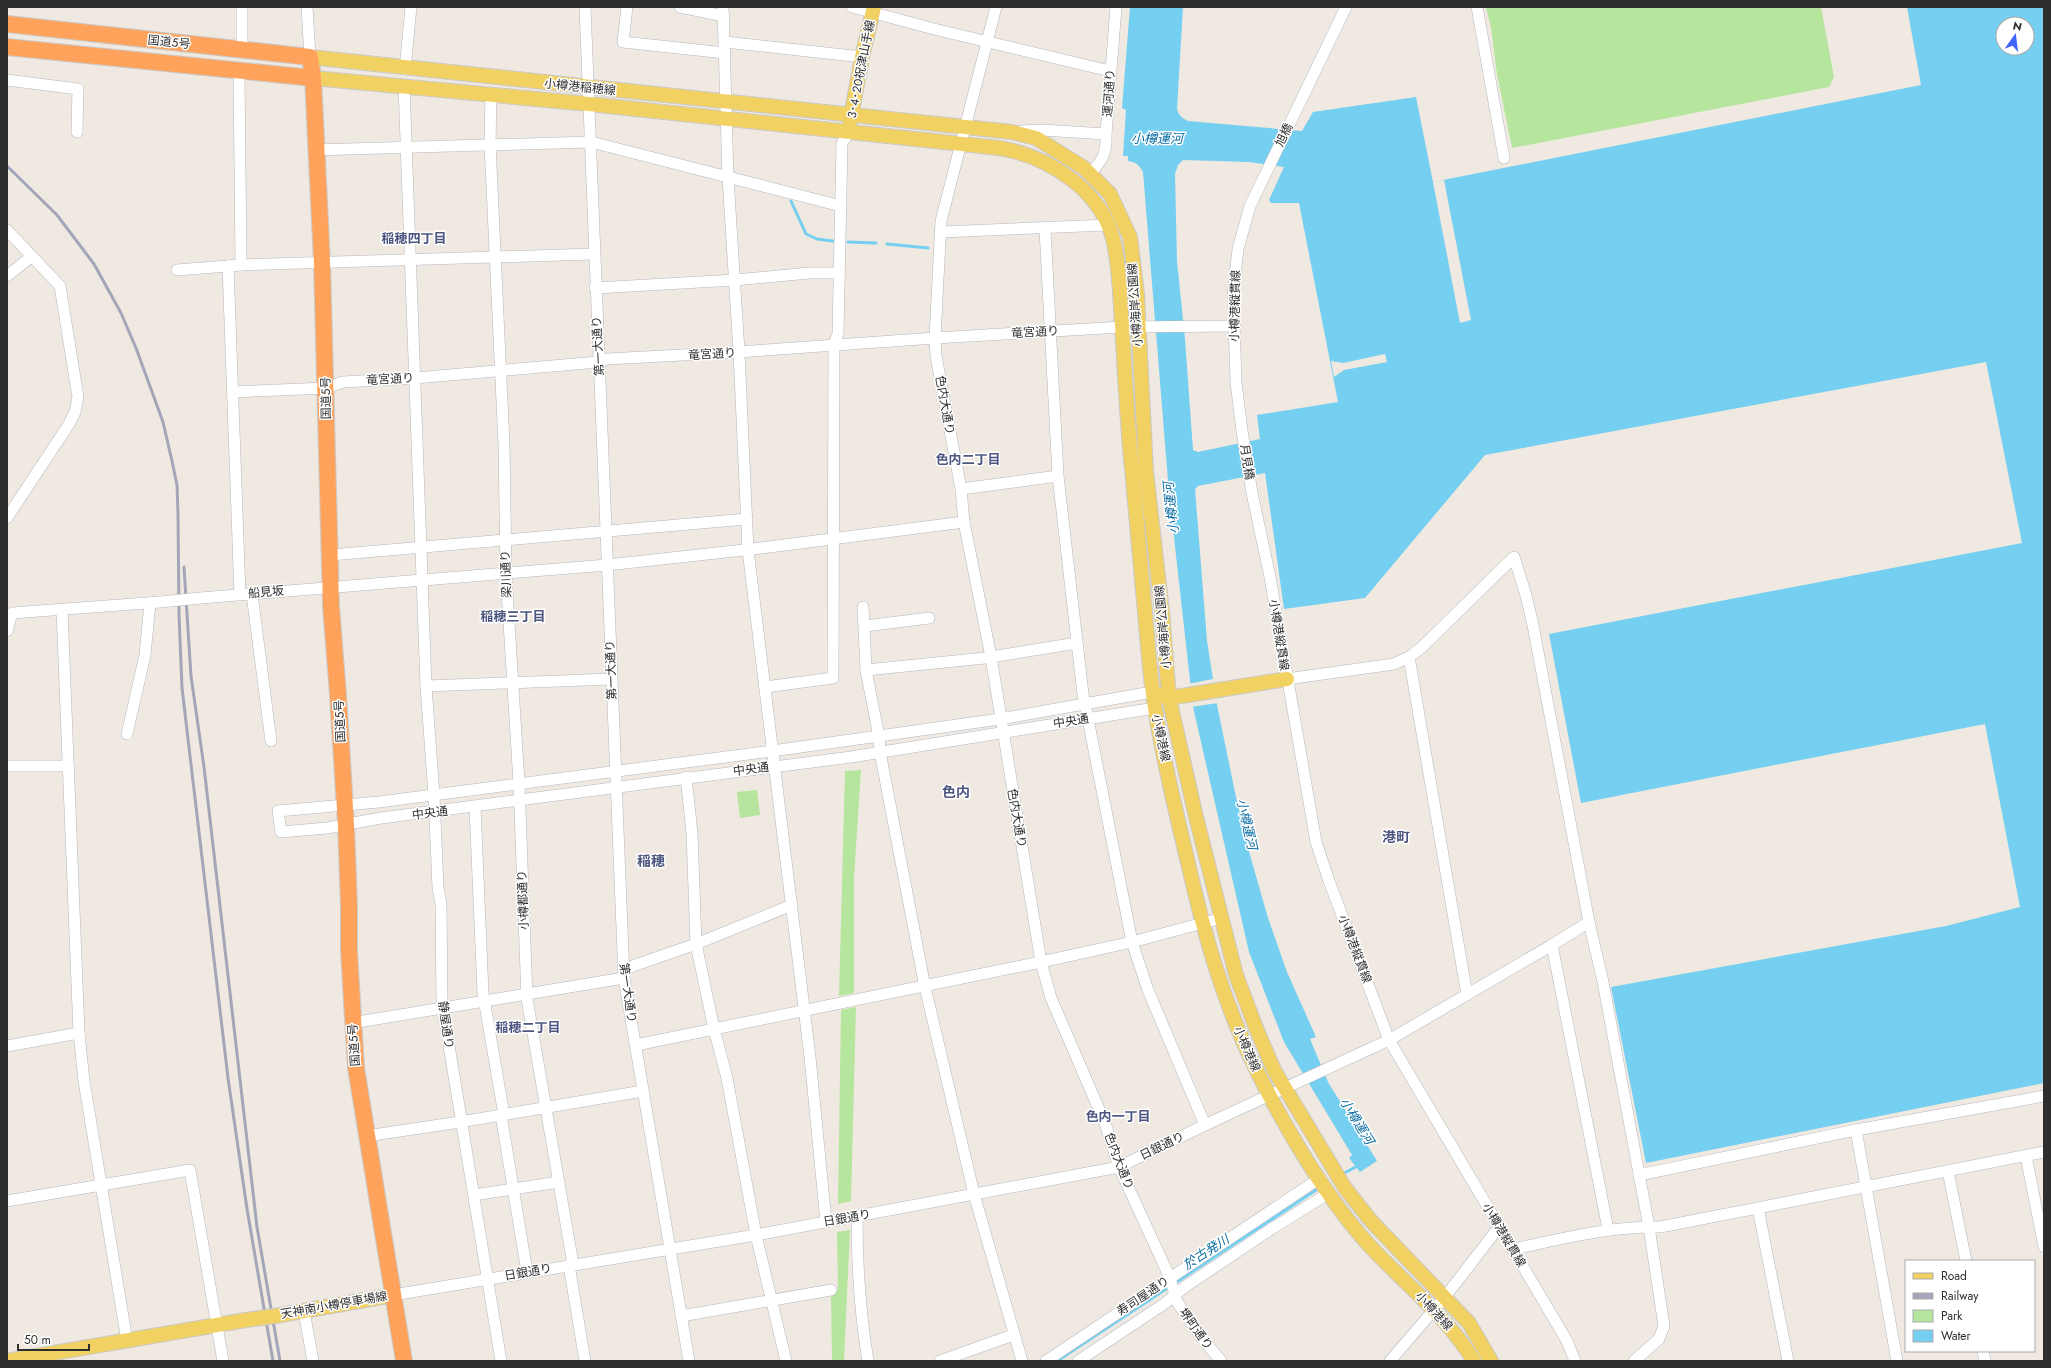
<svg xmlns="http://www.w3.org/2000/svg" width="2051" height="1368" font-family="Jost,'Noto Sans JP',sans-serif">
	<rect width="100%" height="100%" fill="#efe9e1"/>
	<!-- green -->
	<g fill="#b6e59e">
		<polygon points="1486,7 1821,7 1834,77 1829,87 1512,148 1497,74 1491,28"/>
		<polygon points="861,770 854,878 854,993 839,996 845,771"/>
		<polygon points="757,790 760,815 740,818 737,792"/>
		<polygon points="856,1007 851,1201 838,1204 841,1010"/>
		<polygon points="850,1230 844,1361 832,1361 831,1294 838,1290 837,1232"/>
	</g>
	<!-- water -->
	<path fill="#75cff0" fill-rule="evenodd" d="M1130 7H1183L1177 109C1179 116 1182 118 1188 121L1302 131 1313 112 1416 97 1433 182 1921 85 1907 7H2044V1083L1646 1163 1611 987 1946 926 2020 907 1985 724 1581 803 1549 634 2022 543 1986 362 1485 455 1365 598 1284 609 1265 473 1198 486 1195 489 1207 641 1217 705 1236 797 1250 855 1268 918 1287 972 1316 1037 1310 1039 1328 1082 1377 1161 1360 1172 1349 1158 1352 1155 1284 1042 1249 952 1193 707 1169 493 1143 172C1139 165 1136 162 1128 161V156H1123L1126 110 1122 108ZM2003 24H2027V48H2003ZM1183 160 1249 162 1284 167 1269 200 1271 203H1299L1338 402 1257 415 1260 439 1198 452 1193 450 1185 339 1177 261 1175 174 1178 165Z"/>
	<!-- pier -->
	<g fill="#efe9e1">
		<polygon points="1444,180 1471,320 1460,323 1433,182"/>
		<polygon points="1385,354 1387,362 1344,370 1334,377 1331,361 1343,363"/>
		<polygon points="1213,679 1218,703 1191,707 1188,684"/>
	</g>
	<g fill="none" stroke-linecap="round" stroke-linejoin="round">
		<!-- stream -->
		<g stroke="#75cff0" stroke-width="3">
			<polyline points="791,201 806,234 817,239 833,241"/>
			<polyline points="848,242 876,243"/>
			<polyline points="887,244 928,248"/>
			<polyline points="1341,1175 1359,1165"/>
			<polyline points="1057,1361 1319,1188"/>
		</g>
		<!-- minor casing -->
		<g stroke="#b4b7c1" stroke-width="12">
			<g id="minor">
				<polyline points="307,7 310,57"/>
				<polyline points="585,7 624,978 689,1361"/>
				<polyline points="627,7 623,42 725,53"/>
				<polyline points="680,7 724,16"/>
				<polyline points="723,7 728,178 739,352 748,550 810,1057 826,1222"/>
				<polyline points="852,7 934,29 1110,71"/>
				<polyline points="996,7 941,221 935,338 936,356 961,489 964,522 991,657 1041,962 1051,998 1105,1123 1119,1167 1170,1278 1177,1302 1202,1338 1221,1361"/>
				<polyline points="1346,7 1250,206 1238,249 1233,294 1236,382 1242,431 1252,493 1270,577 1316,842 1329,881 1389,1040 1567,1341 1575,1361"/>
				<polyline points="1477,7 1504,158"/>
				<polyline points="725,42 862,57"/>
				<polyline points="242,49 242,7"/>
				<polyline points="405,69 411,7"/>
				<polyline points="239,71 241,265"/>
				<polyline points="7,80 78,89 77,132"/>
				<polyline points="404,86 426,686 434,795 438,888 441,904 442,1003 501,1361"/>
				<polyline points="491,95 490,144 504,444 506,574 519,783 527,999 573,1264"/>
				<polyline points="1021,131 1042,130 1106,134"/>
				<polyline points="315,150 591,142 841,206"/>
				<path d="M1090 174C1103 159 1107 154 1106 134L1116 7"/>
				<polyline points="1045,229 1058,476 1083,694 1132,942 1148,990 1205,1125"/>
				<polyline points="7,230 60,286 78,397 75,412 69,424 7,518"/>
				<polyline points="941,232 1107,225"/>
				<polyline points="228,266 240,595"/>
				<polyline points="177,270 241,265 593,254"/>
				<polyline points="7,276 31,257"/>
				<polyline points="595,288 735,280 809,273 839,273"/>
				<polyline points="233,392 326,388 343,382 415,378 598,362 607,359 739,352 935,338 1122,327 1235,326"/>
				<polyline points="961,489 1058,476"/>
				<polyline points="331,555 747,519"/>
				<polyline points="252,594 271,741"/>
				<polyline points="201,598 607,565 753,549 964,522"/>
				<polyline points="863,607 866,670 879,737 880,752 925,987 974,1194 1022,1361"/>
				<polyline points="62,610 79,1033 84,1081 127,1341"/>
				<polyline points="865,626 929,618"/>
				<polyline points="7,631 12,613 160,602"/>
				<polyline points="1409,657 1467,995"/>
				<polyline points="866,670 985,658 1077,643"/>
				<polyline points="1287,679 1394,664 1409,657 1421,648 1514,557 1526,595 1533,625 1589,922 1603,982 1649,1227 1664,1326 1659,1339 1634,1361"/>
				<polyline points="426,686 611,679"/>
				<polyline points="765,687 833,678 834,345 838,334 842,143 850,131"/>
				<polyline points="1152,692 1000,719 772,751 379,802 278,811 281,832 327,828 381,818 851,757 1155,708"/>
				<polyline points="127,734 145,655 150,603"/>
				<polyline points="7,766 68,766"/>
				<polyline points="686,777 692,833 696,944 714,1029 727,1078 756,1235 786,1361"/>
				<polyline points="475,807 483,993 504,1115"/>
				<polyline points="1552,945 1608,1229"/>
				<polyline points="624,969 696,944 792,905"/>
				<polyline points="352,1023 624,978"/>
				<polyline points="636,1045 1041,962 1132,942 1222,918"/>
				<polyline points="7,1046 79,1033"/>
				<polyline points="501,1115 527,1272"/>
				<polyline points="1856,1130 1897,1361"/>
				<polyline points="366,1136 460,1122 643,1091"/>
				<polyline points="2026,1156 2044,1247"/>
				<polyline points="1948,1171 1966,1261"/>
				<polyline points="1639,1175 1856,1130 2044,1096"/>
				<polyline points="474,1195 559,1182"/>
				<polyline points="7,1201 190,1170 223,1361"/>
				<polyline points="1758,1208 1788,1361"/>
				<path d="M857 1217C857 1266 860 1313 868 1361"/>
				<path d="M1513 1249C1562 1239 1610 1226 1660 1227L2044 1152"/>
				<polyline points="569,1265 585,1361"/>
				<polyline points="393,1295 756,1235 1119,1167 1205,1125 1389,1040 1552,945 1589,922"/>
				<polyline points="304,1311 313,1361"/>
				<polyline points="681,1316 831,1290"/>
				<polyline points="1983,1351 1985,1361"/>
				<polyline points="940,1361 1013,1335"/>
				<polyline points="1046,1361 1320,1178"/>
				<polyline points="1078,1361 1164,1304 1186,1286 1271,1229 1329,1193"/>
				<polyline points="1390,1361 1445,1297 1499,1227"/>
			</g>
		</g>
		<!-- major casing -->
		<g stroke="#c9c9c9" stroke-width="16">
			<g id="major">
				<polyline points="310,57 1012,132 1036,138 1084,168 1110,194 1130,237 1137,294 1146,471 1162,612 1169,698 1196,817 1236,975 1256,1028 1274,1070 1345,1188 1371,1221 1469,1323 1491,1361"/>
				<path d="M313 78 589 104 999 148C1049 156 1103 191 1114 243 1120 270 1120 298 1122 325 1125 373 1127 421 1132 469 1136 517 1141 565 1145 613 1148 644 1150 677 1155 708 1163 760 1176 812 1188 863 1204 934 1224 1005 1257 1071 1285 1128 1326 1197 1368 1244 1404 1283 1446 1315 1474 1361"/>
				<polyline points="850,122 862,57 874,7"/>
				<polyline points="1160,695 1169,698 1287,679"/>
				<polyline points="275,1316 393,1295"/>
				<polyline points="7,1361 246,1320"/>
			</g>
		</g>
		<!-- highway casing -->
		<g stroke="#c9c9c9" stroke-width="18">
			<g id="highway">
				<polyline points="7,24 310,57 313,78 322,263 331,606 338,695 346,825 349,906 349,951 356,1068 404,1361"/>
				<polyline points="7,47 313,78"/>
			</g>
		</g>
		<!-- minor -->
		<use href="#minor" stroke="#fff" stroke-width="11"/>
		<!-- major -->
		<use href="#major" stroke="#f2d163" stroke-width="14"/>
		<!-- highway -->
		<use href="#highway" stroke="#ffa35c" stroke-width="16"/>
		<!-- rail -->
		<g stroke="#a3a6b8" stroke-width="3">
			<polyline points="7,166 57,215 94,264 121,313 136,348 163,422 172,461 177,485 178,514 179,615 182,688 228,1078 247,1209 273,1361"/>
			<polyline points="184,567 191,676 204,767 257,1227 280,1361"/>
		</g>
		<!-- minor-bridge casing -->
		<g stroke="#b4b7c1" stroke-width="12" stroke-linecap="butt">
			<polyline id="minor-bridge" points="160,602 201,598"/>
		</g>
		<!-- major-bridge casing -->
		<g stroke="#c9c9c9" stroke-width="16" stroke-linecap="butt">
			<polyline id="major-bridge" points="246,1320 275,1316"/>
		</g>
		<!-- minor-bridge -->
		<use href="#minor-bridge" stroke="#fff" stroke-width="11"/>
		<!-- major-bridge -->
		<use href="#major-bridge" stroke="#f2d163" stroke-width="14"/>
	</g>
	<g text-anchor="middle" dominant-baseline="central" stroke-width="3" stroke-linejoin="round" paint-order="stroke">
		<!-- street labels -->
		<g font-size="12" fill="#2e2e2e" stroke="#fff">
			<text transform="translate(169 42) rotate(6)">国道5号</text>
			<text transform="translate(861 69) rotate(-79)">3･4･20祝津山手線</text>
			<text transform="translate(580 87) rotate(6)">小樽港稲穂線</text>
			<text transform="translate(1109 93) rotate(-86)">運河通り</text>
			<text transform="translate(1284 135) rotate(-64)">旭橋</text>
			<text transform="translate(1135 305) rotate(-94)">小樽海岸公園線</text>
			<text transform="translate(1235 306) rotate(-89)">小樽港縦貫線</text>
			<text transform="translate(1035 332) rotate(-3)">竜宮通り</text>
			<text transform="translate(598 346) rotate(-93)">第一大通り</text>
			<text transform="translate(712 354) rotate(-3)">竜宮通り</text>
			<text transform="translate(390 379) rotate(-3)">竜宮通り</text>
			<text transform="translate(326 398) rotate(-91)">国道5号</text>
			<text transform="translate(945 405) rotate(80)">色内大通り</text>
			<text transform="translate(1247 462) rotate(81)">月見橋</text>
			<text transform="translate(506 574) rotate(-92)">梁川通り</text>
			<text transform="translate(266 592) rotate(-5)">船見坂</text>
			<text transform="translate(1163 627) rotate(-95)">小樽海岸公園線</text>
			<text transform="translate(1279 635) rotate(81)">小樽港縦貫線</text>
			<text transform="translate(611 670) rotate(-92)">第一大通り</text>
			<text transform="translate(340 721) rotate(-93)">国道5号</text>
			<text transform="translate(1071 721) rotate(-9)">中央通</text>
			<text transform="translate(1161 738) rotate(78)">小樽港線</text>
			<text transform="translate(751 769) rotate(-7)">中央通</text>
			<text transform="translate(430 813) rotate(-7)">中央通</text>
			<text transform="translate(1017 818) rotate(80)">色内大通り</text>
			<text transform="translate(523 900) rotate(-92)">小樽都通り</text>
			<text transform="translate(1355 949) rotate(69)">小樽港縦貫線</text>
			<text transform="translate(628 993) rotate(82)">第一大通り</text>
			<text transform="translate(446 1025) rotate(82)">静屋通り</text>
			<text transform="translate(354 1045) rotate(-94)">国道5号</text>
			<text transform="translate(1247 1049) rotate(66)">小樽港線</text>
			<text transform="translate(1162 1146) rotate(-26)">日銀通り</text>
			<text transform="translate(1119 1161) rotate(69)">色内大通り</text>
			<text transform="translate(847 1218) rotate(-10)">日銀通り</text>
			<text transform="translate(1504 1235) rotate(59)">小樽港縦貫線</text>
			<text transform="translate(528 1272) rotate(-10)">日銀通り</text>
			<text transform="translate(1143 1296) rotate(-34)">寿司屋通り</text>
			<text transform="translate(334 1305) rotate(-10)">天神南小樽停車場線</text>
			<text transform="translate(1434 1311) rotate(47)">小樽港線</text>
			<text transform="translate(1196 1329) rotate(54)">堺町通り</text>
		</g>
		<!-- water labels -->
		<g font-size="13" font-style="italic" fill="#0d6fa3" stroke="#fff">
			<text x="1157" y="138">小樽運河</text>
			<text transform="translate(1171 508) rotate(-96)">小樽運河</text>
			<text transform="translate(1247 824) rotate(77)">小樽運河</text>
			<text transform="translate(1357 1121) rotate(58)">小樽運河</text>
			<text transform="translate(1206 1252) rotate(-33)">於古発川</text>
		</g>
		<!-- neighbourhood labels -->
		<g font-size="13" font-weight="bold" fill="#4d5680" stroke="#fff">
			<text x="414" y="238">稲穂四丁目</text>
			<text x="968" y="459">色内二丁目</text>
			<text x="513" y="616">稲穂三丁目</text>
			<text x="528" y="1027">稲穂二丁目</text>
			<text x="1118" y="1116">色内一丁目</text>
		</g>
		<!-- quarter labels -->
		<g font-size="14" font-weight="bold" fill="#4d5680" stroke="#fff">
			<text x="956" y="792">色内</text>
			<text x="1396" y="837">港町</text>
			<text x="651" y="861">稲穂</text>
		</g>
	</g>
	<!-- border -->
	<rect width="2051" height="1368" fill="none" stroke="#2e2e2e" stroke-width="16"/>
	<!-- legend -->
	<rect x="1905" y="1260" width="130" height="92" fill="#ffffff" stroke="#ababab"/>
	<rect x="1913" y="1273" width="20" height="6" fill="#f2d163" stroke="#ababab"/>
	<text x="1941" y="1280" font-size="12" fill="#2e2e2e">Road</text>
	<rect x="1913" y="1293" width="20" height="6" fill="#a3a6b8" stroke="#ababab"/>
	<text x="1941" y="1300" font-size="12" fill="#2e2e2e">Railway</text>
	<rect x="1913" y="1310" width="20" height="12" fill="#b6e59e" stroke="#ababab"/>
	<text x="1941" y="1320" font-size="12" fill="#2e2e2e">Park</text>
	<rect x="1913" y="1330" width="20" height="12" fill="#75cff0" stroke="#ababab"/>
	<text x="1941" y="1340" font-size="12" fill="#2e2e2e">Water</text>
	<!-- north arrow -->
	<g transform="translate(2015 36) rotate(14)"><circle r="19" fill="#ffffff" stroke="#ababab"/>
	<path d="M0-3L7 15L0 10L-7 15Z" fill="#4264fb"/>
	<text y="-6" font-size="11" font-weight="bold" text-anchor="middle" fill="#2e2e2e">N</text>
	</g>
	<!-- scale -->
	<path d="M18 1344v6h71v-6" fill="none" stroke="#2e2e2e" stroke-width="2"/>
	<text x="24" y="1344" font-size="12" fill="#2e2e2e" stroke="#ffffff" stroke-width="3" paint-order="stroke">50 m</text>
</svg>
